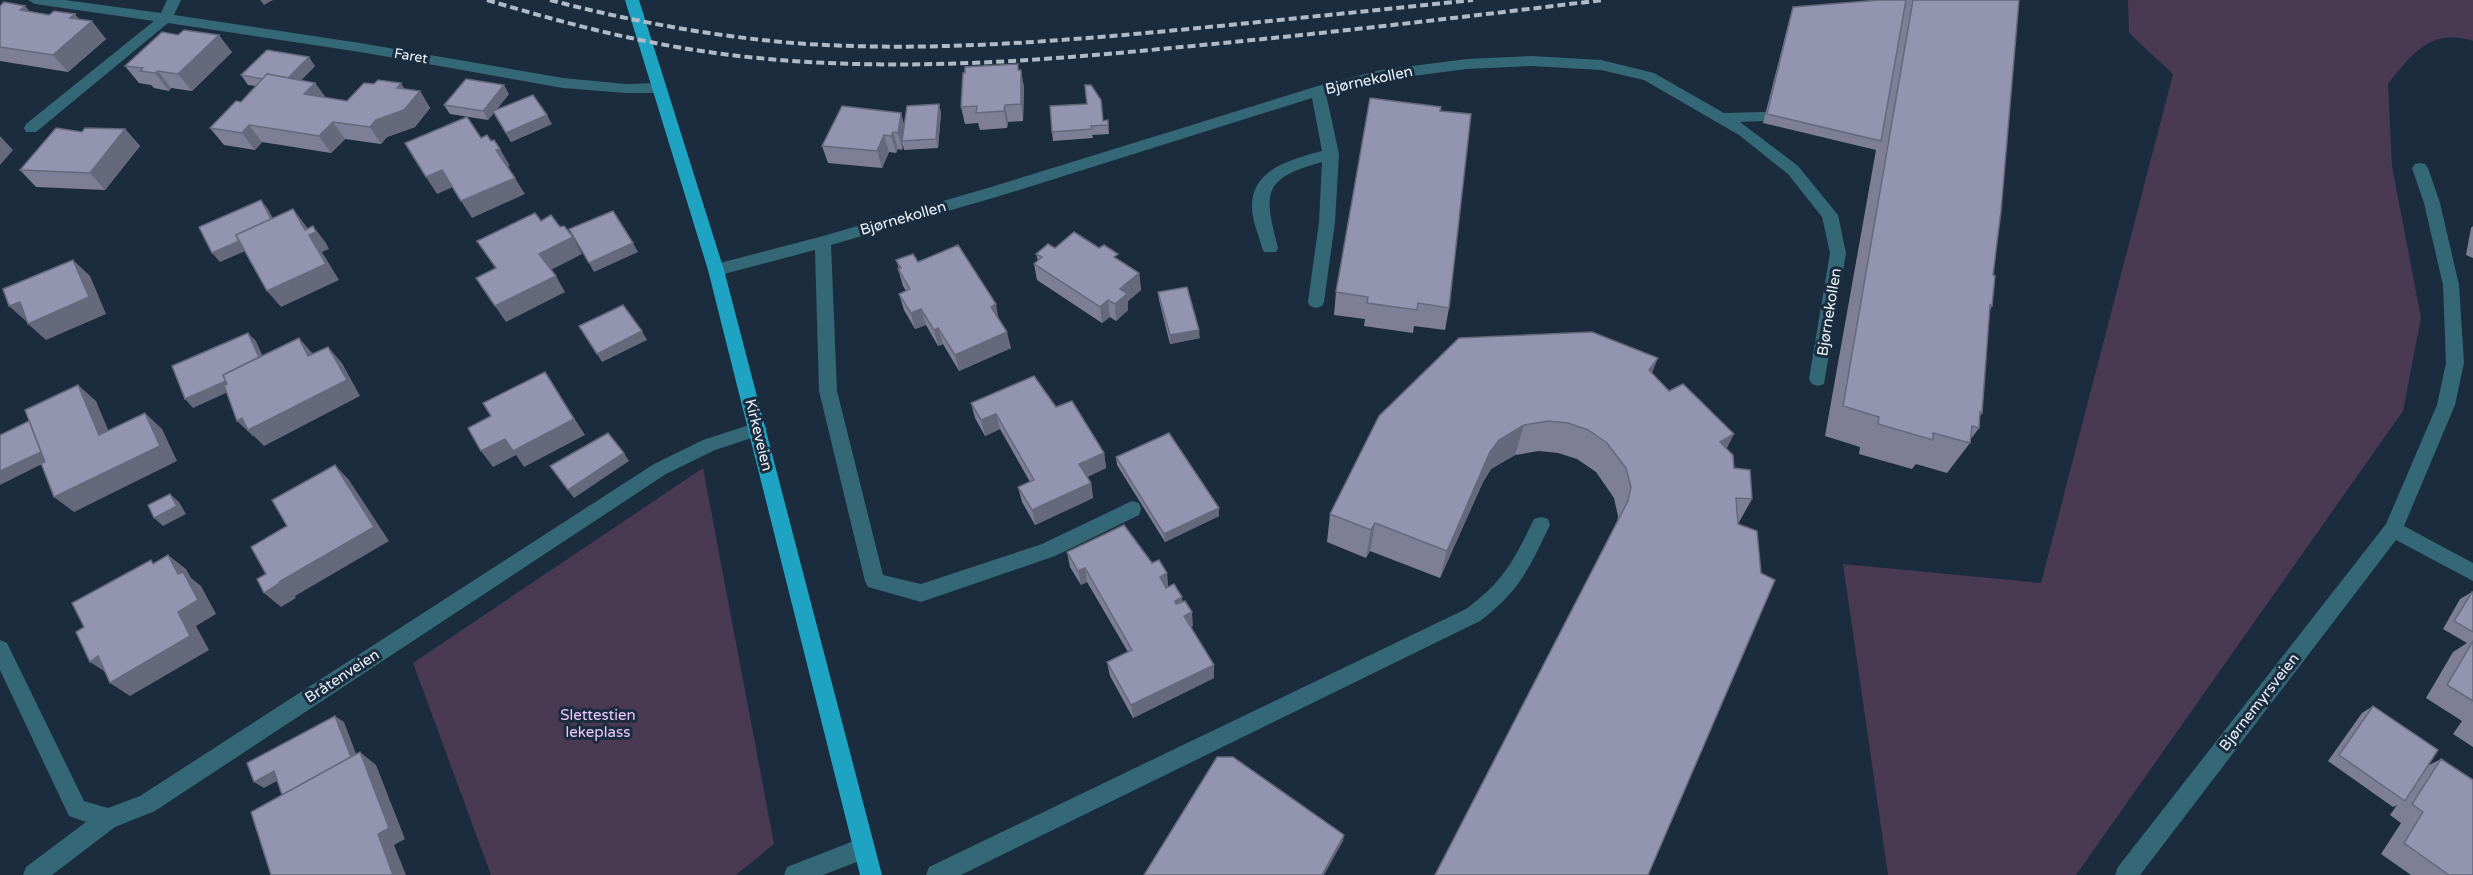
<svg xmlns="http://www.w3.org/2000/svg" width="2473" height="875" font-family="'Varela Round',sans-serif">
	<rect width="100%" height="100%" fill="#1b2c3e"/>
	<!-- green -->
	<g fill="#493952">
		<path d="M2128 0H2473V41C2431 27 2411 55 2388 84L2392 166 2421 318 2403 411 2076 875H1888L1843 564 2041 583 2173 74 2129 33Z"/>
		<polygon points="703,468 774,844 736,875 491,875 413,663"/>
	</g>
	<g fill="none" stroke-linecap="round" stroke-linejoin="round">
		<!-- minor -->
		<g fill="#346876" fill-rule="evenodd">
			<polygon points="28,0 65,0 161,13 167,0 181,0 174,15 360,43 563,78 626,84 658,83 665,88 658,93 626,93 563,88 360,52 168,23 36,132 26,132 24,128 26,124 154,21 35,4"/>
			<path d="M1532 56 1601 60 1654 73 1724 113 1794 111 1796 115 1789 120 1740 122 1798 166 1838 215 1846 253 1824 384 1818 386 1812 384 1809 379 1830 253 1822 217 1788 174 1739 135 1644 80 1601 70 1532 66 1467 69 1381 80 1326 94 1339 154 1335 222 1324 302 1322 306 1316 308 1310 306 1308 302 1319 222 1322 162C1261 179 1264 193 1278 248L1276 252H1264L1262 248C1259 235 1252 221 1252 207 1251 169 1292 159 1322 151L1312 98 1003 195 831 245 837 391 883 575 921 584 1042 544 1132 501 1139 503 1141 509 1139 515 1055 556 921 602 868 587 865 581 819 391 815 250 716 276 710 274 708 270 710 266 716 264 823 236 991 187 1318 86 1381 70 1467 59Z"/>
			<polygon points="2420,163 2425,164 2428,168 2440,203 2459,285 2464,363 2455,405 2404,526 2473,563 2473,581 2396,540 2140,875 2115,875 2118,867 2386,524 2437,405 2446,363 2443,285 2424,203 2412,168 2415,164"/>
			<polygon points="758,422 764,424 767,429 764,434 715,450 666,474 155,811 115,827 52,875 23,875 26,867 86,822 69,816 0,670 0,640 7,643 84,801 108,808 140,796 654,464 703,440"/>
			<path d="M1541 517 1548 519 1550 525C1529 568 1520 591 1480 621L961 875H926L929 867 1466 609C1504 581 1514 560 1534 519Z"/>
			<polygon points="864,837 872,840 875,848 872,856 823,875 784,875 787,867"/>
		</g>
		<!-- major -->
		<polygon fill="#1fa3c2" fill-rule="evenodd" points="625,0 639,0 724,270 882,875 860,875 708,270"/>
		<!-- rail -->
		<g stroke="#b0bbc7" stroke-width="4" stroke-dasharray="8 4" stroke-linecap="butt">
			<path d="M487 0C577 27 663 49 758 58 898 72 1041 61 1181 47 1322 34 1463 17 1603 0"/>
			<path d="M550 0C630 21 711 36 793 43 915 52 1036 43 1157 32 1262 22 1368 11 1473 0"/>
		</g>
	</g>
	<!-- wall -->
	<g fill="#7e7f97">
		<polygon points="1880,0 2019,0 1993,275 1992,306 1990,310 1982,413 1980,416 1979,428 1970,440 1970,443 1947,473 1916,464 1912,469 1859,454 1860,447 1825,436 1876,150 1763,123 1790,17 1793,7"/>
		<polygon points="0,6 80,20 106,39 68,72 0,61"/>
		<polygon points="232,52 192,91 171,88 169,91 154,88 151,85 139,83 125,66"/>
		<polygon points="315,66 301,80 315,83 326,98 347,101 404,89 420,91 430,108 415,127 387,137 381,144 345,139 331,153 262,142 255,150 224,145 210,128 241,102 256,86 248,85 241,75"/>
		<polygon points="1019,70 1024,87 1023,121 1008,122 1007,128 980,130 978,123 965,124 961,107"/>
		<polygon points="509,94 496,110 552,124 511,142 494,113 488,120 450,114 444,105"/>
		<polygon points="939,104 941,113 938,148 904,150 903,145 902,150 898,149 896,153 889,152 882,168 828,163 822,146 901,113 904,125"/>
		<polygon points="1440,111 1449,308 1445,330 1414,326 1413,333 1364,326 1365,319 1334,315 1336,292"/>
		<polygon points="1108,120 1109,134 1092,135 1093,138 1053,141 1052,132"/>
		<polygon points="125,129 140,146 105,190 36,187 20,170 82,132"/>
		<polygon points="2473,226 2473,258 2466,255 2471,228"/>
		<polygon points="1055,248 1118,260 1139,273 1141,290 1128,301 1128,310 1116,321 1110,317 1102,323 1037,280 1034,264 1038,261 1036,254"/>
		<polygon points="896,260 918,262 999,320 1011,348 959,371 943,344 938,346 926,325 915,329 904,310 899,294 906,291 903,286 898,269 899,269"/>
		<polygon points="1158,292 1200,338 1170,344 1159,300"/>
		<polygon points="1592,332 1652,373 1727,449 1734,468 1752,499 1738,524 1617,523 1618,516 1614,498 1596,472 1577,459 1558,453 1539,451 1515,455 1491,469 1483,482 1440,578 1370,551 1366,558 1327,542 1330,514"/>
		<polygon points="971,403 1056,407 1104,453 1106,468 1087,477 1091,483 1093,498 1035,525 1022,502 1018,487 1030,482 1000,429 985,436 975,418"/>
		<polygon points="1116,457 1219,508 1219,516 1165,542 1117,465"/>
		<polygon points="1067,552 1152,563 1167,573 1168,587 1183,601 1193,626 1191,627 1214,665 1214,678 1133,718 1110,676 1107,662 1128,652 1087,582 1081,585 1070,567"/>
		<polygon points="2472,592 2473,592 2473,747 2453,734 2462,721 2426,698 2453,652 2467,643 2443,629 2460,599"/>
		<polygon points="2373,706 2427,766 2441,759 2473,875 2411,875 2381,854 2401,823 2390,815 2397,805 2393,807 2328,761 2362,713"/>
	</g>
	<!-- shaded-wall -->
	<g fill="#66687b">
		<polygon points="260,0 273,0 264,5"/>
		<polygon points="25,6 40,23 20,10"/>
		<polygon points="75,14 86,27 92,21 106,39 68,72 53,55 70,18"/>
		<polygon points="219,35 232,52 192,91 178,74"/>
		<polygon points="309,57 315,66 291,91 285,82"/>
		<polygon points="1021,70 1024,87 1023,121 1021,104"/>
		<polygon points="158,71 171,88 169,91 155,73"/>
		<polygon points="315,83 327,100 304,94"/>
		<polygon points="401,83 412,101 397,88"/>
		<polygon points="504,85 509,94 488,120 483,111"/>
		<polygon points="420,91 430,108 415,127 387,137 381,144 370,127 376,120"/>
		<polygon points="939,104 941,113 938,148 936,139"/>
		<polygon points="1005,105 1008,122 1007,128 1004,111"/>
		<polygon points="901,113 905,130 902,141 903,145 902,150 898,133"/>
		<polygon points="547,115 552,124 511,142 506,133"/>
		<polygon points="333,122 345,139 331,153 319,136"/>
		<polygon points="249,125 262,142 255,150 242,133"/>
		<polygon points="125,129 140,146 105,190 90,173"/>
		<polygon points="893,132 898,149 896,153 891,136"/>
		<polygon points="884,135 889,152 882,168 877,151"/>
		<polygon points="0,136 13,150 0,165"/>
		<polygon points="500,149 510,166 506,167 496,150"/>
		<polygon points="442,170 453,187 437,194 426,177"/>
		<polygon points="515,178 525,194 472,218 461,201"/>
		<polygon points="261,200 268,209 282,235 220,262 212,253"/>
		<polygon points="293,209 306,226 311,234 313,226 326,243 329,249 322,252 339,280 281,307 267,291 305,230"/>
		<polygon points="573,237 582,254 549,271 539,254"/>
		<polygon points="633,243 638,252 594,272 589,263"/>
		<polygon points="73,260 90,276 106,314 46,340 28,324"/>
		<polygon points="1139,273 1141,290 1128,301 1128,310 1116,321 1115,304 1120,289"/>
		<polygon points="556,276 565,292 506,322 495,306"/>
		<polygon points="1108,300 1110,317 1102,323 1100,307"/>
		<polygon points="20,302 27,322 9,306"/>
		<polygon points="996,304 999,321 991,307"/>
		<polygon points="921,309 926,325 915,329 911,313"/>
		<polygon points="938,328 943,344 938,346 934,330"/>
		<polygon points="1199,330 1200,338 1170,344 1170,335"/>
		<polygon points="642,331 647,340 602,362 597,354"/>
		<polygon points="1007,332 1011,348 959,371 955,355"/>
		<polygon points="248,333 256,341 270,373 193,408 185,399"/>
		<polygon points="299,338 313,354 308,356"/>
		<polygon points="328,347 342,363 360,396 264,446 254,436 253,436 237,421"/>
		<polygon points="1658,358 1646,388 1649,370"/>
		<polygon points="545,372 585,435 524,467 516,455 493,467 481,451 505,439"/>
		<polygon points="78,385 96,401 117,451 99,435"/>
		<polygon points="145,413 162,429 177,461 74,512 54,497"/>
		<polygon points="996,414 1000,429 985,436 981,420"/>
		<polygon points="1524,425 1515,455 1491,469 1483,482 1440,578 1447,551 1490,452 1499,440"/>
		<polygon points="1734,434 1719,464 1720,442"/>
		<polygon points="46,449 56,457 0,485 0,471"/>
		<polygon points="624,453 629,461 574,498 568,490"/>
		<polygon points="1104,453 1106,468 1081,480 1079,464"/>
		<polygon points="335,465 349,480 389,541 295,596 296,598 281,607 264,593 279,582"/>
		<polygon points="1091,483 1093,498 1035,525 1032,510"/>
		<polygon points="170,494 179,502 186,514 163,526 154,518"/>
		<polygon points="1219,508 1219,516 1165,542 1164,534"/>
		<polygon points="1375,523 1370,551 1366,558 1371,530"/>
		<polygon points="168,555 186,569 191,578 201,586 216,614 196,626 209,650 130,696 110,683 178,612 178,574"/>
		<polygon points="1085,568 1087,582 1081,585 1078,571"/>
		<polygon points="1167,573 1168,588 1161,591 1160,577"/>
		<polygon points="1182,597 1183,611 1176,615 1175,601"/>
		<polygon points="1192,612 1193,626 1185,630 1184,616"/>
		<polygon points="98,656 110,675 90,662"/>
		<polygon points="1214,665 1214,678 1133,718 1131,705"/>
		<polygon points="335,716 344,722 363,772 294,810"/>
		<polygon points="360,752 376,765 405,839 394,845 406,875 393,875 378,834"/>
		<polygon points="274,771 284,777 264,788 254,782"/>
		<polygon points="1344,835 1343,841 1324,875 1322,875"/>
	</g>
	<!-- building -->
	<g fill="#9294b0" stroke="#66687b" stroke-width="1.5">
		<polygon points="1880,0 1906,0 1881,141 1767,114 1793,7"/>
		<polygon points="1913,0 2019,0 2001,211 1993,275 1995,276 1992,306 1990,305 1982,413 1980,412 1979,428 1972,426 1970,443 1933,433 1933,440 1878,424 1879,417 1843,406"/>
		<polygon points="4,2 25,6 20,10 49,15 54,11 75,14 70,18 92,21 53,55 0,47 0,6"/>
		<polygon points="184,30 219,35 178,74 158,71 155,73 140,71 143,68 125,66 162,32 178,35"/>
		<polygon points="267,50 309,57 288,78 267,74 263,79 241,75"/>
		<polygon points="1018,64 1018,70 1021,70 1021,104 1005,105 1004,111 976,113 977,106 961,107 963,73 965,73 965,67"/>
		<polygon points="267,74 315,83 304,94 347,101 364,83 374,84 378,80 401,83 397,88 420,91 404,110 376,120 370,127 333,122 319,136 249,125 242,133 210,128 236,101 241,102"/>
		<polygon points="466,79 504,85 483,111 444,105"/>
		<polygon points="1085,85 1091,85 1101,100 1103,121 1108,120 1108,125 1091,126 1092,129 1052,132 1050,106 1087,104"/>
		<polygon points="533,95 547,115 506,133 493,111"/>
		<polygon points="1370,98 1441,107 1440,111 1471,114 1449,308 1418,303 1417,310 1367,303 1368,297 1336,292"/>
		<polygon points="939,104 936,139 902,141 907,106"/>
		<polygon points="842,106 901,113 898,133 893,132 891,136 884,135 877,151 822,146"/>
		<polygon points="467,117 481,138 487,135 491,141 494,140 500,149 496,150 515,178 461,201 442,170 426,177 405,143"/>
		<polygon points="56,128 82,132 85,128 125,129 90,173 20,170"/>
		<polygon points="261,200 271,219 236,235 239,241 212,253 199,227"/>
		<polygon points="293,209 305,230 313,226 316,232 309,235 326,264 267,291 236,235"/>
		<polygon points="613,211 633,243 589,263 569,229"/>
		<polygon points="535,213 541,221 551,215 560,227 564,226 573,237 539,254 556,276 495,306 476,278 496,268 477,241"/>
		<polygon points="1074,232 1099,248 1104,245 1118,254 1114,257 1139,273 1120,289 1127,294 1115,304 1108,300 1100,307 1034,264 1042,257 1036,254 1048,244 1055,248"/>
		<polygon points="958,245 996,304 991,307 1007,332 955,355 938,328 934,330 921,309 911,313 899,294 910,289 898,269 901,268 896,260 913,254 918,262"/>
		<polygon points="73,260 89,297 28,324 20,302 9,306 3,289"/>
		<polygon points="1187,287 1199,330 1170,335 1158,292"/>
		<polygon points="623,305 642,331 597,354 579,326"/>
		<polygon points="1592,332 1658,358 1649,370 1669,391 1683,384 1734,434 1720,442 1733,455 1734,468 1750,470 1752,499 1736,498 1738,524 1757,531 1761,573 1775,580 1648,875 1435,875 1628,501 1631,487 1626,468 1607,443 1588,430 1568,423 1548,421 1524,425 1499,440 1490,452 1447,551 1375,523 1371,530 1330,514 1379,416 1459,338"/>
		<polygon points="248,333 259,357 223,375 226,381 185,399 172,366"/>
		<polygon points="299,338 308,356 328,347 347,380 248,430 242,418 237,421 224,385 227,384 223,375"/>
		<polygon points="545,372 574,419 513,451 505,439 481,451 468,428 491,416 483,403"/>
		<polygon points="1034,376 1056,407 1072,401 1104,453 1079,464 1091,483 1032,510 1018,487 1034,480 996,414 981,420 971,403"/>
		<polygon points="78,385 99,435 145,413 160,446 54,497 41,463 45,462 25,410"/>
		<polygon points="29,421 41,452 0,471 0,435"/>
		<polygon points="608,433 624,453 568,490 550,466"/>
		<polygon points="1169,433 1219,508 1164,534 1116,457"/>
		<polygon points="335,465 374,527 279,582 280,583 264,593 257,579 266,574 251,547 287,526 272,500"/>
		<polygon points="170,494 177,506 154,518 148,505"/>
		<polygon points="1124,525 1152,563 1159,560 1167,573 1160,577 1166,588 1174,584 1182,597 1175,601 1176,604 1185,601 1192,612 1184,616 1214,665 1131,705 1107,662 1132,650 1085,568 1078,571 1067,552"/>
		<polygon points="168,555 178,574 183,572 198,600 178,612 190,636 110,683 98,656 90,662 76,632 84,627 72,603 151,560 153,564"/>
		<polygon points="2472,592 2473,592 2473,632 2454,621"/>
		<polygon points="2473,641 2473,701 2447,685"/>
		<polygon points="2373,706 2438,750 2405,801 2339,755"/>
		<polygon points="335,716 351,757 282,795 274,771 254,782 247,763"/>
		<polygon points="360,752 389,828 378,834 393,875 271,875 251,812"/>
		<polygon points="1217,757 1233,757 1344,835 1322,875 1144,875"/>
		<polygon points="2441,759 2473,780 2473,875 2449,875 2404,843 2423,812 2412,804"/>
	</g>
	<g text-anchor="middle" dominant-baseline="central" stroke-width="6" stroke-linejoin="round" paint-order="stroke">
		<!-- far-street labels -->
		<g font-size="14" fill="#eaf3fd" stroke="#1b2c3e">
			<text transform="translate(411 56) rotate(10)">Faret</text>
		</g>
		<!-- street labels -->
		<g font-size="15" fill="#eaf3fd" stroke="#1b2c3e">
			<text transform="translate(1369 80) rotate(-12)">Bjørnekollen</text>
			<text transform="translate(903 218) rotate(-16)">Bjørnekollen</text>
			<text transform="translate(1829 312) rotate(-81)">Bjørnekollen</text>
			<text transform="translate(759 435) rotate(76)">Kirkeveien</text>
			<text transform="translate(342 676) rotate(-33)">Bråtenveien</text>
			<text transform="translate(2259 702) rotate(-52)">Bjørnemyrsveien</text>
		</g>
		<!-- park labels -->
		<g font-size="15" fill="#eac6fd" stroke="#1b2c3e">
			<text x="598" y="715">Slettestien<tspan x="598" dy="17">lekeplass</tspan></text>
		</g>
	</g>
</svg>
